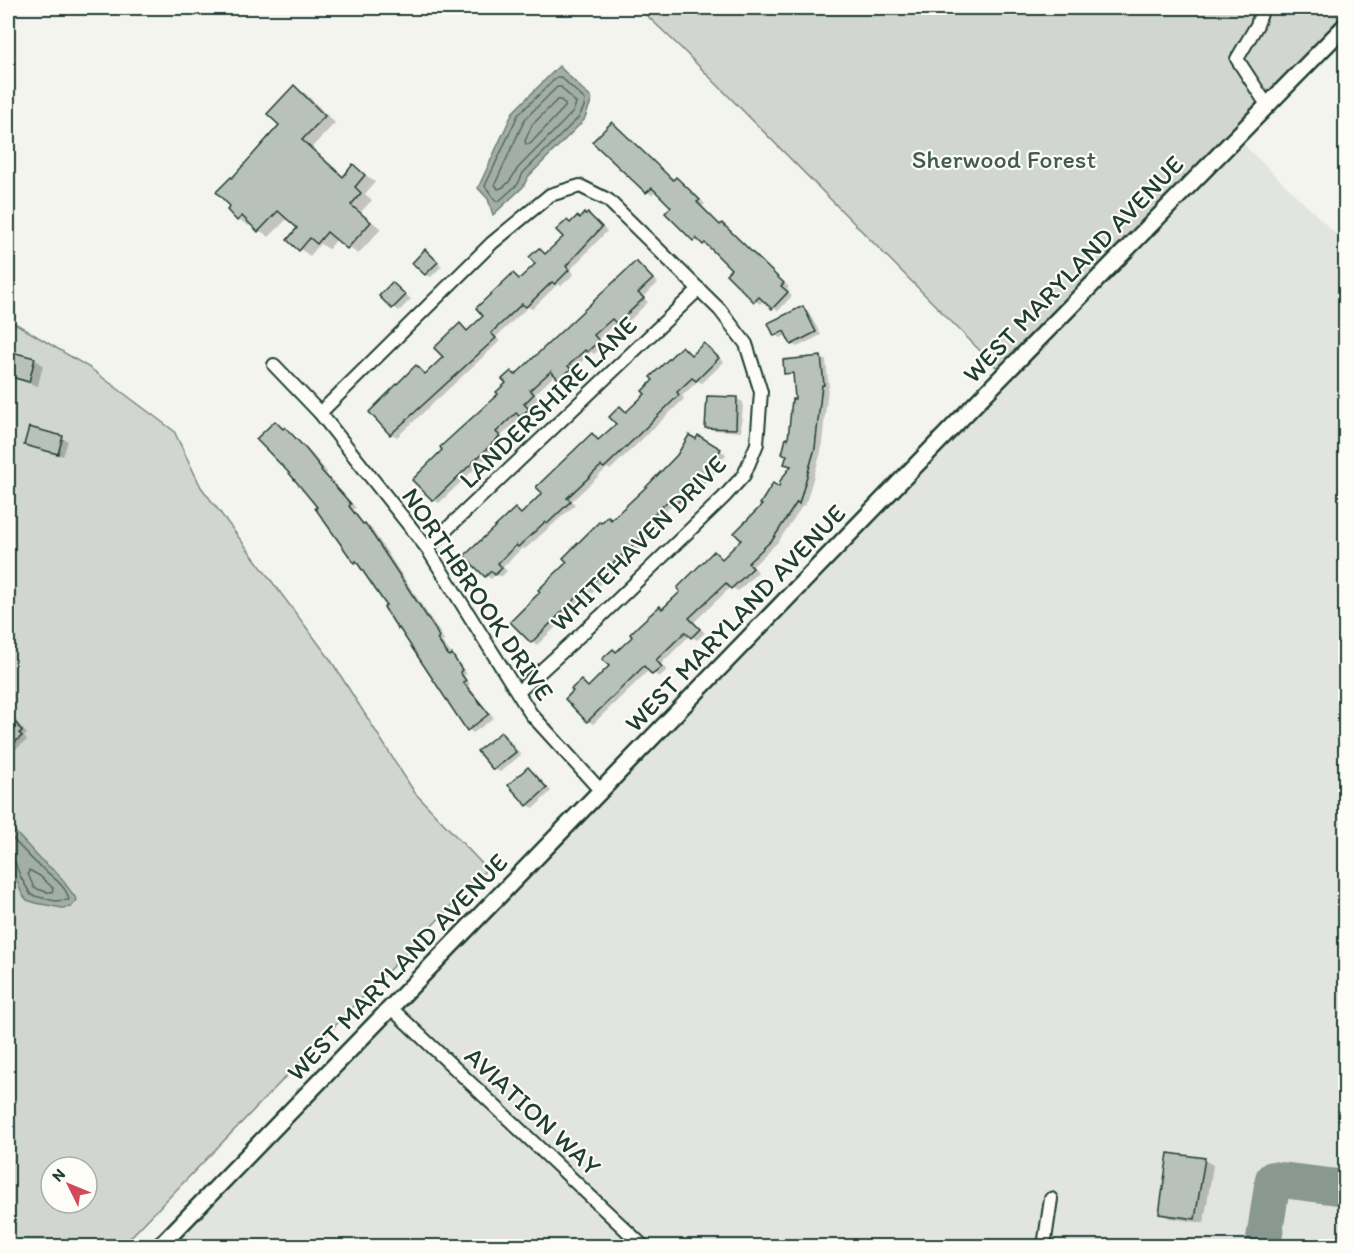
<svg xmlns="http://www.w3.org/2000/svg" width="1353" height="1254" font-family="Itim,sans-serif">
	<rect width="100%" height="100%" fill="#f4f4ef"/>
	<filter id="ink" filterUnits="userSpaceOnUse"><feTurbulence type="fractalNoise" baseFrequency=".0167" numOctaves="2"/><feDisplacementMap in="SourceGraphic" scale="12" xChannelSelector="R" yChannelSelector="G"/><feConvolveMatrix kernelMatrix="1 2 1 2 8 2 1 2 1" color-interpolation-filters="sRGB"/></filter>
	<g filter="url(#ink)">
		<!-- built -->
		<polygon fill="#e2e5df" points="1241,142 1345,243 1345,1246 173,1246 807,584"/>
		<!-- green -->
		<g fill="#d1d6d1" stroke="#788a82" stroke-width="1.5" fill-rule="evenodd">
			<polygon points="639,8 1345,8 1346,25 1004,375 680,47"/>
			<path d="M8 319 90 368 174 431 201 487 330 659 415 793 487 869 122 1246H8ZM51 1167H87V1203H51Z"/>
		</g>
		<!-- water -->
		<g fill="#a3aea7" stroke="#6e8179" stroke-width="1.5">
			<polygon points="559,66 592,99 584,120 528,177 523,187 493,215 488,199 478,188 513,112"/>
			<polygon points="8,824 40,859 58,874 77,900 71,907 62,908 36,903 27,900 22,894 8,857"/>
		</g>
		<!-- shadow -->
		<g fill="#0003">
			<polygon points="294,87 305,93 335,123 312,147 345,177 354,166 375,182 365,194 372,200 361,212 381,229 358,254 337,239 329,249 320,244 310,256 300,249 300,227 288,218 269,237 251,224 249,226 238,219 232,206 233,179 281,125"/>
			<polygon points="613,124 674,181 677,178 682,182 705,204 702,206 721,226 728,229 789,287 786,290 792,296 778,311 764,300 760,304 755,301 733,269 711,247 702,241 700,243 694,240 673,207 657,191 652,195 647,192"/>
			<polygon points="588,215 607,231 570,270 574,274 561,286 558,284 532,309 528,307 496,337 500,341 397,437 391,434 416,367 426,375 445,357 460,325 468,331 485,316 513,274 521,280 537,264 539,250 547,255 565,237 571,224"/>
			<polygon points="425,251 442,266 431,277 425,274"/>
			<polygon points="637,263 658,283 643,297 648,302 624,326 617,322 598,339 604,345 594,354 591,352 573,370 576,373 566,382 556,374 535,394 539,398 529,407 533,412 527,419 522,417 501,436 505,440 439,503 434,500 508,383 511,372 516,375"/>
			<polygon points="392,283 411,299 399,311 381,296"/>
			<polygon points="803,307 808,311 821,335 797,347 792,344 787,335 781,338 775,335"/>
			<polygon points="704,345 724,362 702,383 698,381 682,396 684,399 610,470 607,468 572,501 575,505 525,549 522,548 503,567 507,571 501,577 496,574 491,579 486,575 515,510 522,514 544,493 592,435 600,441 618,424 620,408 627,413 647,394 682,348 692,356"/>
			<polygon points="8,352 34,359 43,365 38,386 8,377"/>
			<polygon points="821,357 826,361 829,388 828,388 821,452 805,506 803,505 778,542 753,566 758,572 738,591 731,587 694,622 705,633 697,640 690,635 661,664 667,670 659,677 649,670 593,724 588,721 581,681 589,687 611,666 614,650 617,653 682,592 715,553 723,559 743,540 780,489 792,467 786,463 797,401 795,376 786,373"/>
			<polygon points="737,399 743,402 741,432 713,430 707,427"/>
			<polygon points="275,422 291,433 312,454 327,472 326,474 356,508 353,509 364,524 371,528 441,634 444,641 442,642 467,674 464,675 470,684 468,686 494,718 473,733 468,729 361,566 355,562 319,507"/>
			<polygon points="699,437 726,454 713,475 683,506 676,501 655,522 660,528 537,645 532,642 569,562 601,524 608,518 612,520"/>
			<polygon points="62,438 68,441 63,456 26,444"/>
			<polygon points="11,719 17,722 27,734 24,737 27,740 15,750 8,748 8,720"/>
			<polygon points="501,734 507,737 521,755 500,772 494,769"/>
			<polygon points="528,768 534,772 551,791 534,808 528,805"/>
			<polygon points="1204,1160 1213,1165 1204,1223 1169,1218 1160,1213"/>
		</g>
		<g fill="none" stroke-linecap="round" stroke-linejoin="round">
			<!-- shore -->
			<g stroke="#546a62" stroke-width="1.5">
				<polygon points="557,77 561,77 585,100 584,107 579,117 523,173 518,184 499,201 496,201 485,186 518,115"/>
				<path d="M557 87H561L576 103 573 112 518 168C512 177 508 187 498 189L495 184 525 119Z"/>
				<polygon points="557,100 561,100 565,104 565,107 530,144 526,144 525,141 532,125"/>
				<path d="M8 833C16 843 25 852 34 861 45 872 67 884 69 900L55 901 31 895 20 876 15 862 8 859"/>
				<polygon points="29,870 40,876 53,888 52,892 47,892 34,888 28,874"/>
			</g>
			<!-- taxiway -->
			<polyline stroke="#8a9892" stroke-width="36" points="1263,1246 1273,1179 1346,1188"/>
		</g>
		<!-- building -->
		<g fill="#b9c1bb" stroke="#1f3d34" stroke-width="1.5">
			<polygon points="294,85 325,116 302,140 343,177 353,164 365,175 355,187 361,193 351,205 371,222 347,249 327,232 317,244 310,238 299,251 287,240 297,228 278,211 258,232 242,216 237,221 227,210 230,206 216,192 231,177 232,178 279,125 267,114"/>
			<polygon points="612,122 673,180 676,177 700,200 697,202 720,225 722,223 784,283 781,286 788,292 772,309 759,297 754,302 726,274 731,269 705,243 703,245 696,238 693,241 665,213 671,207 652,188 646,193 592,142"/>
			<polygon points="584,213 585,215 588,213 602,227 566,266 569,270 555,284 552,282 526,307 522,304 491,333 496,338 390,435 369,412 416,365 425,374 443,357 434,348 460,323 467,331 483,316 476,308 513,273 519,279 535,264 529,257 539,248 545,254 563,237 556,230 567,220 570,223 577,216 580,218"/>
			<polygon points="425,249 438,262 425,275 412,263"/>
			<polygon points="636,261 653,279 638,293 644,298 617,324 612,319 594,335 599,341 587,352 585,350 568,366 571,369 559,380 551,371 530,390 534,394 524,404 529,409 520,417 516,413 496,432 500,436 433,501 412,480 442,450 440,447 498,394 496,392 506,383 502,379 511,371 515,375"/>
			<polygon points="392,282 406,295 392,309 379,296"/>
			<polygon points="803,306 816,332 791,345 784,331 774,336 768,323"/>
			<polygon points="704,343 719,358 696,381 692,378 677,392 679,395 627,446 604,468 601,466 567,498 571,501 547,524 545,522 518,547 516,545 498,563 502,568 495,575 491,571 485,577 464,556 515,508 521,514 542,493 536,487 592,433 598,440 616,424 609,417 620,406 626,412 645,394 642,391 653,380 650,377 682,346 691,355"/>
			<polygon points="8,351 35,358 29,382 8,376"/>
			<polygon points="821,356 824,385 822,385 815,448 799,504 797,502 773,539 748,563 753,568 731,589 726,583 689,618 700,629 691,638 685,632 656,660 662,667 652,675 644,666 587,722 565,699 573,691 571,689 581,680 588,687 609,666 602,659 613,649 616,652 632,637 630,634 640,624 660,606 662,609 680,592 677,588 714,551 722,559 741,540 734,533 762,505 760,504 773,483 779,487 780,481 791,466 784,464 787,455 782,454 786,438 788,439 792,399 795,399 793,373 784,374 783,360"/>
			<polygon points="707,396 737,397 736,429 705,428"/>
			<polygon points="275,421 283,429 285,427 306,449 322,469 321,470 351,504 349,506 363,524 365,523 435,629 439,637 437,639 449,656 452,654 462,670 460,672 466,681 463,682 489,714 467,731 399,628 398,629 384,607 386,605 356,561 354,563 315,508 317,507 289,473 256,439"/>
			<polygon points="29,427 63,436 58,454 24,445"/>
			<polygon points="689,435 696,439 698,435 721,449 707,472 676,504 671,498 650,518 656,524 579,595 531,643 510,622 540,592 538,590 567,562 563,558 600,521 601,523 608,516 611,520 646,487 677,455"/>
			<polygon points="8,713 22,731 19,733 22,736 8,748"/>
			<polygon points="501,732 516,752 493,770 477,751"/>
			<polygon points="528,767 547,788 527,806 508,785"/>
			<polygon points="1168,1153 1205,1158 1195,1219 1159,1214"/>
		</g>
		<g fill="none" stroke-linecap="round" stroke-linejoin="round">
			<!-- minor casing -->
			<g stroke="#1f3d34" stroke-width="16">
				<g id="minor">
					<polyline points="1263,8 1257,25 1237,59 1267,105"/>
					<polyline points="274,365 320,413 427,548 531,714 601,791"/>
					<polyline points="320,413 492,243 550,195 580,186 608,200 720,310 746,344 761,392 757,444 744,475 724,497 601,616 518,692"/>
					<polyline points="427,548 699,289"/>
					<polyline points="391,1008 643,1246"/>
					<polyline points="1044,1246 1051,1199"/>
				</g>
			</g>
			<!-- tertiary casing -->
			<g stroke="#1f3d34" stroke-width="20">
				<polyline id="tertiary" points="160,1246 981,398 1346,25"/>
			</g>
			<!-- minor -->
			<use href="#minor" stroke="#fdfcf7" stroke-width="12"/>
			<!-- tertiary -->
			<use href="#tertiary" stroke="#fdfcf7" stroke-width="15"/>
		</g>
	</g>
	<g text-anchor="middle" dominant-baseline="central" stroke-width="4.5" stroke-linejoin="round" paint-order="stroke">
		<!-- park labels -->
		<g font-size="26" fill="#435c53" stroke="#fdfcf7">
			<text x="1004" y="159">Sherwood Forest</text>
		</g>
		<!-- street labels -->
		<g font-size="26" fill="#1f3d34" stroke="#fdfcf7">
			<text transform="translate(1073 269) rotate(-46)">WEST MARYLAND AVENUE</text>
			<text transform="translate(548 402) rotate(-44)">LANDERSHIRE LANE</text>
			<text transform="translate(638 543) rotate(-45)">WHITEHAVEN DRIVE</text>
			<text transform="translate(478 594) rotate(56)">NORTHBROOK DRIVE</text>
			<text transform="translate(735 618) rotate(-46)">WEST MARYLAND AVENUE</text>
			<text transform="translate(397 967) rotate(-46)">WEST MARYLAND AVENUE</text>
			<text transform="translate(533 1111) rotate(43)">AVIATION WAY</text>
		</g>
	</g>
	<!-- margin -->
	<rect width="1353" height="1254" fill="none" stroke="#fdfcf7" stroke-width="30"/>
	<rect x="15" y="15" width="1323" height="1224" fill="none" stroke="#1f3d34" stroke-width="2" filter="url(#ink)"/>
	<!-- north arrow -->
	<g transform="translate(69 1185) rotate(313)"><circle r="28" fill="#fdfcf7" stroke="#a4b0a9" stroke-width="1.5"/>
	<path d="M0-4.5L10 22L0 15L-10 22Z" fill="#d1495b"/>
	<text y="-9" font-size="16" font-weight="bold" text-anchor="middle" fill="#1f3d34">N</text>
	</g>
</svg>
